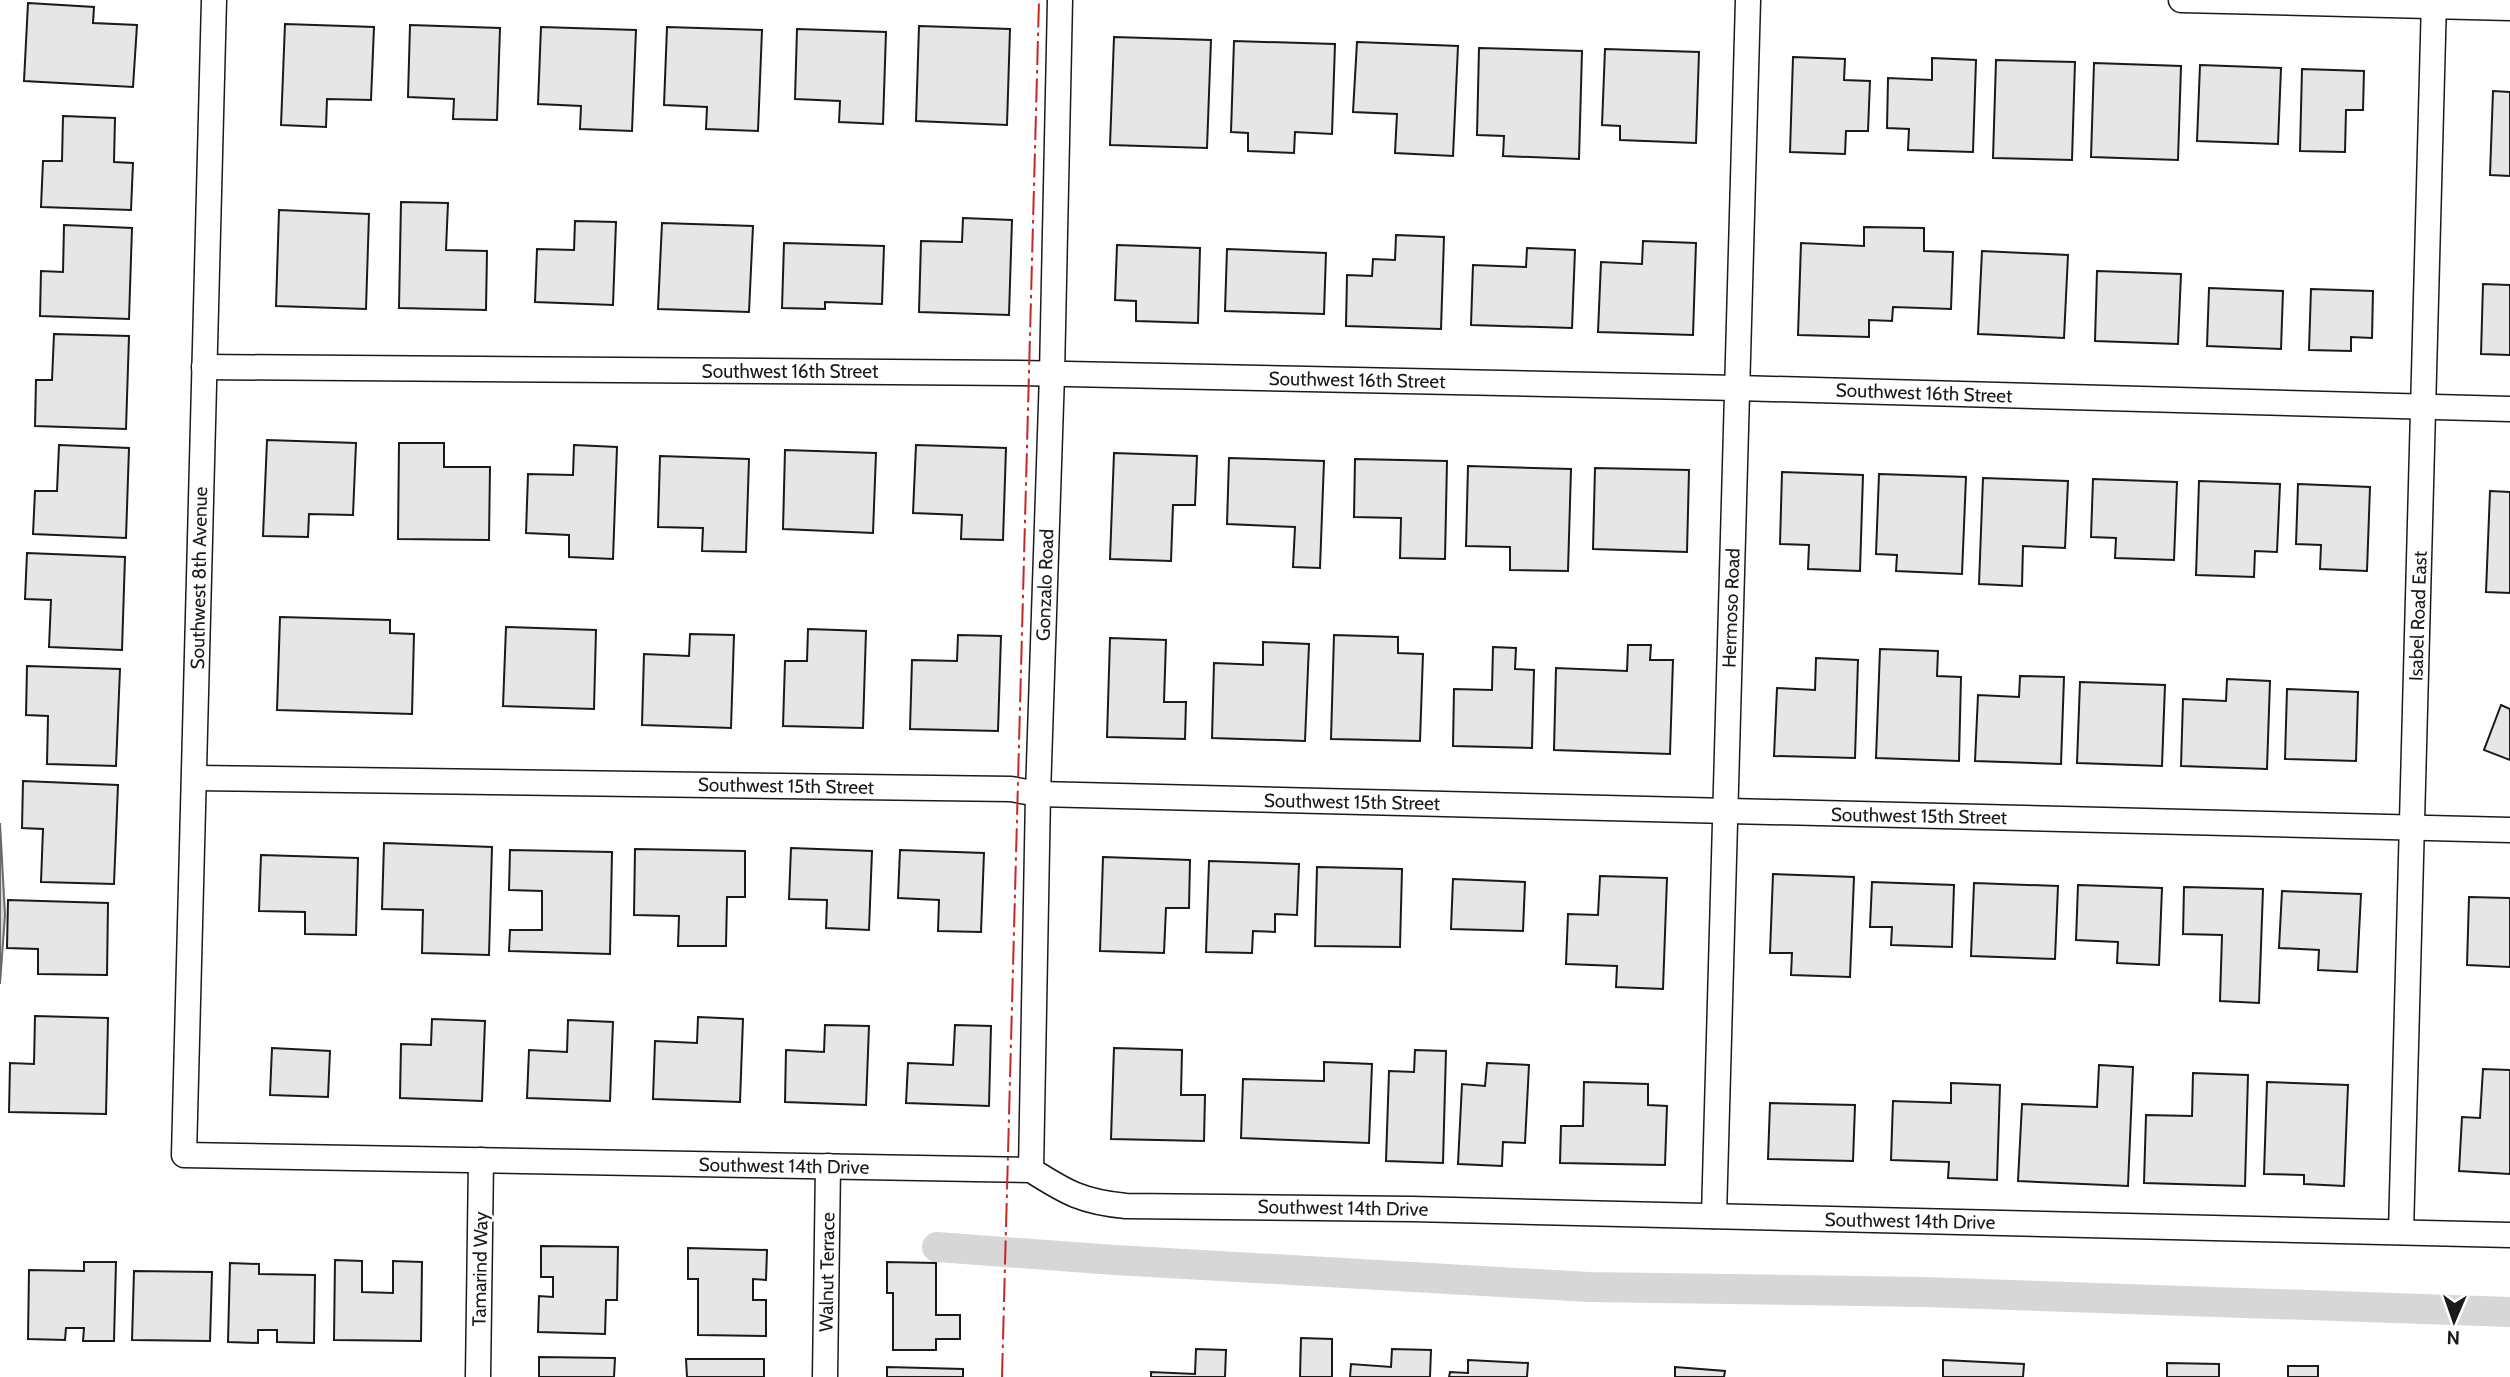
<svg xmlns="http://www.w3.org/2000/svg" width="2510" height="1377" font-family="Cabin,sans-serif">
	<rect width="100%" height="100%" fill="#fff"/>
	<!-- water -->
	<polygon fill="#d7d7d7" stroke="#6a6a6a" stroke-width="2" points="0,823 5,915 0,984"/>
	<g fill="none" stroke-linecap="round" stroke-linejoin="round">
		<!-- canal -->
		<polyline stroke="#d7d7d7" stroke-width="30" points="937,1247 1115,1260 1589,1287 1924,1292 2510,1312"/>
	</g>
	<!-- building -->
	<g fill="#e6e6e6" stroke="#1a1a1a" stroke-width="2">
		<polygon points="28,3 94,7 93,23 137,25 133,87 24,81"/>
		<polygon points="285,24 374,27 371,100 327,99 326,127 281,125"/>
		<polygon points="410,25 500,28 497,120 453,119 454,99 408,97"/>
		<polygon points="919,26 1010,29 1007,125 916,121"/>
		<polygon points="541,27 636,30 632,131 580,129 581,106 538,104"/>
		<polygon points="667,27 762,30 758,131 706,129 707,107 664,105"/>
		<polygon points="797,29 886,32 883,124 839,122 840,101 795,99"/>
		<polygon points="1114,37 1211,40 1207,148 1110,145"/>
		<polygon points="1234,41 1335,44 1332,134 1295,132 1294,153 1248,151 1248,133 1231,132"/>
		<polygon points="1357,42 1458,46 1453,156 1395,153 1397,114 1353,112"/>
		<polygon points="1479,48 1582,51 1579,159 1503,156 1504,136 1477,135"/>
		<polygon points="1605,49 1699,52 1696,143 1620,140 1620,126 1602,125"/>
		<polygon points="1793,57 1845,59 1844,80 1870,81 1868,131 1846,131 1845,154 1790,152"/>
		<polygon points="1932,58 1976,60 1973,152 1908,150 1909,129 1887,128 1888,78 1932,80"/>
		<polygon points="1996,60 2075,62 2072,160 1993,158"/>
		<polygon points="2094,63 2181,66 2178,160 2091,157"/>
		<polygon points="2200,65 2281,68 2278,144 2197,141"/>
		<polygon points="2302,69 2364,71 2363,110 2346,110 2345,152 2300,151"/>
		<polygon points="2493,91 2510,92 2510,176 2490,175"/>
		<polygon points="63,116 115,118 114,162 133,163 131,210 41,207 43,161 62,161"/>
		<polygon points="401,202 448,203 446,250 487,251 486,310 399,308"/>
		<polygon points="279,210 369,214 366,309 276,306"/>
		<polygon points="963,218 1012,220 1009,315 919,312 921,241 962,242"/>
		<polygon points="575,221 616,222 613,305 535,302 537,249 574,250"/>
		<polygon points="662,223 753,226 749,312 658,309"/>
		<polygon points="64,225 132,228 129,319 40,316 41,271 63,272"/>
		<polygon points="1864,227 1924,228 1924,251 1953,252 1951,309 1893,307 1892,321 1869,320 1869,337 1798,335 1801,243 1864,246"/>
		<polygon points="1396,235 1444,237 1441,329 1346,326 1347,275 1372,276 1373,259 1395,260"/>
		<polygon points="1643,241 1696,243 1693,335 1598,332 1601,262 1642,264"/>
		<polygon points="784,243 884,246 882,304 825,302 825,309 782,308"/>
		<polygon points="1117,245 1200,248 1198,323 1136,321 1136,301 1115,300"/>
		<polygon points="1527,248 1575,250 1572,328 1471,325 1473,265 1526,267"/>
		<polygon points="1227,249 1326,253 1324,314 1225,311"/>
		<polygon points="1982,251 2068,255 2064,338 1978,334"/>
		<polygon points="2097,271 2181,274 2178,344 2095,341"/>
		<polygon points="2483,284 2510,285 2510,355 2481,354"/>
		<polygon points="2209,288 2283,291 2281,349 2207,346"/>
		<polygon points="2311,289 2373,291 2372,338 2351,337 2351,351 2309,350"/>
		<polygon points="54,334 129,336 126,429 35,426 36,380 52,380"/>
		<polygon points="267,440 356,443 353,515 309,514 308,537 263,536"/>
		<polygon points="399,443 444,443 444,467 490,467 489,540 398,539"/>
		<polygon points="59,445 129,448 126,538 33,534 35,491 57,491"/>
		<polygon points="574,445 617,447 613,559 569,557 569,535 526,533 528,474 573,475"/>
		<polygon points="916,445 1006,448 1003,540 961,539 962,515 913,513"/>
		<polygon points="785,450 876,453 873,533 783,529"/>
		<polygon points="1114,453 1197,456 1195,505 1173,505 1171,561 1110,559"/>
		<polygon points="660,456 749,459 746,552 702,551 703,528 658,527"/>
		<polygon points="1229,458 1324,461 1320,568 1293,567 1295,527 1227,524"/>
		<polygon points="1355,459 1447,461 1445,559 1400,558 1401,518 1354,517"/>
		<polygon points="1468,466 1571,469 1568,571 1510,570 1510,547 1466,546"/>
		<polygon points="1595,468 1689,470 1687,552 1593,549"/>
		<polygon points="1782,472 1863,475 1860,571 1808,569 1809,545 1780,544"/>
		<polygon points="1879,474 1966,477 1962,574 1896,571 1897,555 1876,554"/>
		<polygon points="1983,478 2068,481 2065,548 2023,546 2022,586 1979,584"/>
		<polygon points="2093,479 2177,482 2174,560 2115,558 2116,538 2091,537"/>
		<polygon points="2199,481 2280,484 2277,552 2255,551 2254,577 2196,575"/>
		<polygon points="2298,484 2370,487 2367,571 2320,569 2321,545 2296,544"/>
		<polygon points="2490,491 2510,492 2510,593 2486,592"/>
		<polygon points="27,553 125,557 122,650 49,647 51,600 25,599"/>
		<polygon points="280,617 390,620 390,633 414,634 412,714 277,710"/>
		<polygon points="506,627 596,630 594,709 503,706"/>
		<polygon points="808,629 866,631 863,728 783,726 785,661 807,661"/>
		<polygon points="690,634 734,635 731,728 642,725 644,654 689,656"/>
		<polygon points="958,635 1001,636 998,731 910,729 912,660 957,661"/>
		<polygon points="1334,635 1398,637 1398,653 1423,654 1420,741 1331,739"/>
		<polygon points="1110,638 1166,640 1164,702 1186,702 1185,739 1107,737"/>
		<polygon points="1263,642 1309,644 1305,741 1212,738 1214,663 1263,665"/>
		<polygon points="1628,645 1651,645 1650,660 1673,660 1670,754 1554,750 1556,668 1627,671"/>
		<polygon points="1493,647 1516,648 1515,669 1534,670 1532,748 1453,746 1454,689 1492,690"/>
		<polygon points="1880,649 1938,651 1937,676 1961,677 1959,761 1876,758"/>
		<polygon points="1816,658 1858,660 1855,758 1774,756 1777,688 1815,690"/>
		<polygon points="27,666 120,669 116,766 47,764 48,716 26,715"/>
		<polygon points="2020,676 2064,677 2061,764 1975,761 1978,695 2019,697"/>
		<polygon points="2227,679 2270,681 2267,769 2181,766 2183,699 2226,701"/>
		<polygon points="2080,682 2165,685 2162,766 2077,763"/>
		<polygon points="2287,689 2358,692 2356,761 2285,759"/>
		<polygon points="2501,705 2510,709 2510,760 2484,750"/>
		<polygon points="23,781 118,785 114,884 41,882 43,829 22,828"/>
		<polygon points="384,843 492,847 489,955 422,953 423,910 382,909"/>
		<polygon points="791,848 872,851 869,930 826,928 827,900 789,899"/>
		<polygon points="635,849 745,851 745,897 727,897 726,946 678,946 679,916 634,915"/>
		<polygon points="510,850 612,852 610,954 509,951 510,930 542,930 542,891 509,890"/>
		<polygon points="900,850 984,853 981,932 938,931 939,900 898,898"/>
		<polygon points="261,855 358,858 356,935 305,934 305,912 259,911"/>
		<polygon points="1103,857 1190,860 1189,908 1166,908 1164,953 1100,951"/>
		<polygon points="1209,861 1299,864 1297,915 1275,914 1275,932 1253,931 1252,953 1206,952"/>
		<polygon points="1317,867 1402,869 1400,947 1315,946"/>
		<polygon points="1773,874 1854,877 1850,977 1791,975 1792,953 1770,953"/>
		<polygon points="1600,876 1667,878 1663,989 1616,987 1617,966 1566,964 1568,914 1598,915"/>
		<polygon points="1453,879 1525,882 1523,931 1451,929"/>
		<polygon points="1872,882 1954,885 1952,947 1891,945 1892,927 1870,927"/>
		<polygon points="1974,883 2058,886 2055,959 1971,956"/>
		<polygon points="2078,885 2162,888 2159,965 2117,963 2118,942 2076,940"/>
		<polygon points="2184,887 2263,889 2259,1003 2220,1001 2222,935 2183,934"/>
		<polygon points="2282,891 2361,894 2357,972 2318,970 2319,950 2279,948"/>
		<polygon points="2469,897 2510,898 2510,967 2467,965"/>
		<polygon points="8,900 108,903 107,975 38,974 38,949 7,948"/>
		<polygon points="35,1016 108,1018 106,1114 9,1112 10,1063 34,1064"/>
		<polygon points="698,1017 743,1019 740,1102 653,1099 655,1041 697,1043"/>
		<polygon points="432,1019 485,1021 482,1101 400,1098 401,1044 431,1045"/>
		<polygon points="568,1020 613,1022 610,1101 527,1098 529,1050 567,1052"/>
		<polygon points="825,1025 869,1026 866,1105 785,1102 786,1050 824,1052"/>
		<polygon points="955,1025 991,1026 989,1106 906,1103 908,1063 953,1065"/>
		<polygon points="272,1048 330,1051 328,1097 270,1095"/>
		<polygon points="1114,1048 1182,1050 1181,1095 1205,1095 1204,1141 1111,1139"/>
		<polygon points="1415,1050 1446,1051 1443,1163 1386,1161 1389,1071 1414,1072"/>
		<polygon points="1324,1062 1372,1064 1369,1143 1241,1138 1243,1079 1324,1081"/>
		<polygon points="1487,1063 1529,1065 1525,1143 1503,1142 1502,1166 1458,1164 1462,1084 1485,1086"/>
		<polygon points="2099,1065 2133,1067 2128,1186 2018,1181 2022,1104 2097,1107"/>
		<polygon points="2483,1069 2510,1070 2510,1174 2459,1171 2462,1117 2480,1118"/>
		<polygon points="2193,1073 2248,1075 2245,1186 2144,1183 2146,1115 2192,1116"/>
		<polygon points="1584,1082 1648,1084 1648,1105 1667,1106 1665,1165 1560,1163 1561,1126 1583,1126"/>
		<polygon points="2267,1082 2348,1085 2344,1186 2304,1184 2304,1175 2264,1174"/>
		<polygon points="1951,1083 2000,1085 1997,1180 1948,1178 1949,1162 1891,1160 1893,1101 1951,1103"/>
		<polygon points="1770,1103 1855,1105 1853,1161 1768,1159"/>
		<polygon points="541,1246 618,1247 617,1300 606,1300 605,1334 538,1332 539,1296 553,1297 553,1277 541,1277"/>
		<polygon points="688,1248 767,1250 766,1280 753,1279 753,1300 766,1300 766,1336 698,1335 698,1279 688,1279"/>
		<polygon points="335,1260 362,1261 362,1292 393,1293 393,1261 422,1262 421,1341 334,1340"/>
		<polygon points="84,1262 116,1262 114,1341 83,1341 84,1328 66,1328 65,1340 28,1339 29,1270 84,1271"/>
		<polygon points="887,1262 936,1263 936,1315 960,1315 960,1339 936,1339 936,1350 893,1350 893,1293 887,1293"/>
		<polygon points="230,1263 259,1264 259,1274 315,1275 314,1343 277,1342 277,1330 258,1330 258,1343 228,1342"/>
		<polygon points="134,1271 212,1272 210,1341 132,1340"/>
		<polygon points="1301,1338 1332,1339 1332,1377 1300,1377"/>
		<polygon points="1196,1349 1226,1350 1225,1377 1151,1377 1151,1372 1195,1374"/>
		<polygon points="1392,1349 1431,1350 1430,1377 1350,1377 1351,1364 1391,1367"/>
		<polygon points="539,1357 615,1358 614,1377 539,1377"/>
		<polygon points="686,1359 764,1359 764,1377 687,1377"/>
		<polygon points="1468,1360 1528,1363 1527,1377 1449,1377 1450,1372 1468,1373"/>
		<polygon points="1943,1360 2024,1364 2023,1377 1943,1377"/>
		<polygon points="2167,1363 2219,1364 2219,1377 2167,1377"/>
		<rect x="2288" y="1366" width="30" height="11"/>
		<polygon points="887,1367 963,1369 963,1377 887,1377"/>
		<polygon points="1675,1367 1725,1371 1724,1377 1675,1377"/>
	</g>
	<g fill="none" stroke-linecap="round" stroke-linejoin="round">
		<!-- street casing -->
		<g stroke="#1a1a1a" stroke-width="27">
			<g id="street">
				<path d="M214 0 184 1155 1031 1170C1067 1193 1083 1202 1126 1206L1412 1209 2510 1235"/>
				<polyline points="2181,0 2510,8"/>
				<polyline points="204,367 1019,373 1737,388 2510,409"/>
				<polyline points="195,778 1011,789 1038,794 2510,830"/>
				<polyline points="1031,1170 1038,794 1052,374 1060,0"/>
				<polyline points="1714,1216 1748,0"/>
				<polyline points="2401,1232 2434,0"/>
				<polyline points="478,1377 481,1160"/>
				<polyline points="825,1377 828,1166"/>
			</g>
		</g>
		<!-- street -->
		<use href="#street" stroke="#fff" stroke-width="24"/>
		<!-- power -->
		<polyline stroke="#c62828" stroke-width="2" stroke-dasharray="24 5 3.5 5" stroke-linecap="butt" points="1002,1377 1039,0"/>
	</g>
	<g text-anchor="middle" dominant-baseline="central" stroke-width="5" stroke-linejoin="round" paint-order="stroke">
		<!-- street labels -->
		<g font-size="19" fill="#1a1a1a" stroke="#fff">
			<text x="790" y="371">Southwest 16th Street</text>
			<text transform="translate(1357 380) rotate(1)">Southwest 16th Street</text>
			<text transform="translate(1924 393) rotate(2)">Southwest 16th Street</text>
			<text transform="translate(199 578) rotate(-89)">Southwest 8th Avenue</text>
			<text transform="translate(1045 585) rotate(-88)">Gonzalo Road</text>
			<text transform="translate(1731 608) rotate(-88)">Hermoso Road</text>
			<text transform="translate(2418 616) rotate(-88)">Isabel Road East</text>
			<text transform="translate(786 786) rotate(1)">Southwest 15th Street</text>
			<text transform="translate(1352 802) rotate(1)">Southwest 15th Street</text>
			<text transform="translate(1919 816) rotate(1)">Southwest 15th Street</text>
			<text transform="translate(784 1166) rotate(1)">Southwest 14th Drive</text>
			<text transform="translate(1343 1208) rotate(1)">Southwest 14th Drive</text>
			<text transform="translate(1910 1221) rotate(1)">Southwest 14th Drive</text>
			<text transform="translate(480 1269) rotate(-89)">Tamarind Way</text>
			<text transform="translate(827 1272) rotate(-89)">Walnut Terrace</text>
		</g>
	</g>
	<!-- north arrow -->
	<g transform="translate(2454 1321) rotate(182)" stroke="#ffffff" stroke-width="5" paint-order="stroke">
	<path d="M0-5L12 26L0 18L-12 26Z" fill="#1a1a1a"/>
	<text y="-10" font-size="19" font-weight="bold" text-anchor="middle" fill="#1a1a1a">N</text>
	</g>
</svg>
